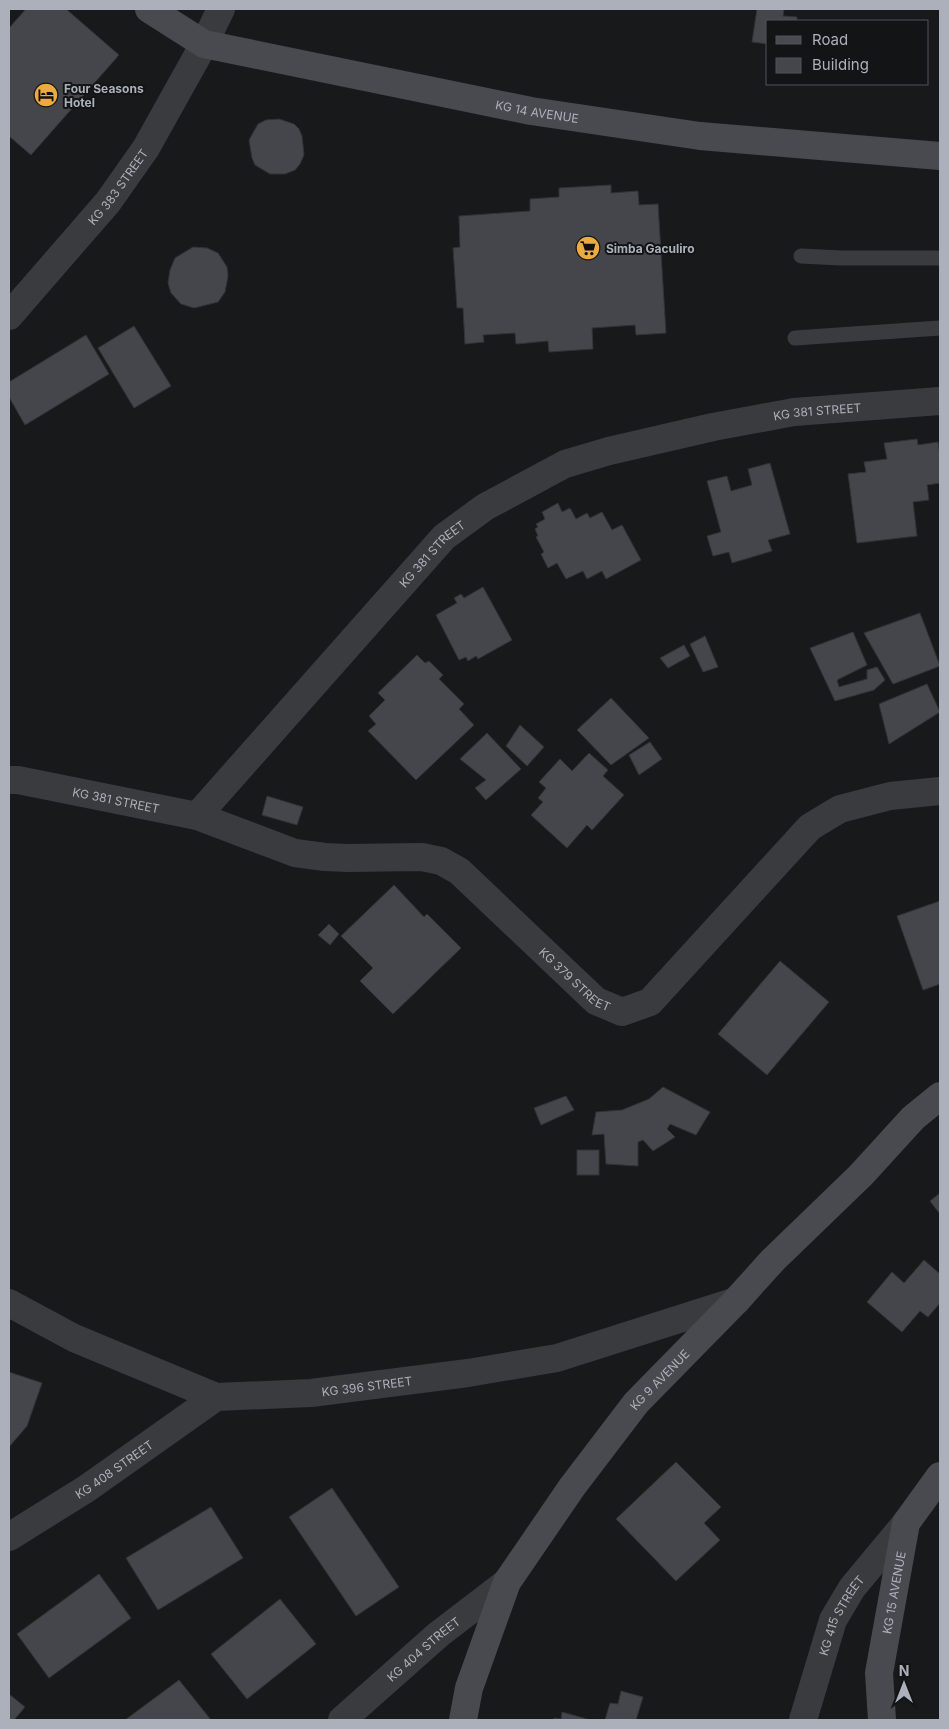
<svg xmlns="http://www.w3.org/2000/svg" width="949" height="1729" font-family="Inter,sans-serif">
	<rect width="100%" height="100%" fill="#18191b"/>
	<!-- building -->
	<g fill="#45464b" stroke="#333336">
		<polygon points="26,9 66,9 119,55 31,155 9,136 9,28"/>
		<polygon points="757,9 784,9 783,16 797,17 797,21 768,21 768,44 752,42"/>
		<polygon points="279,119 294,124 299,129 302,136 304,155 300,164 295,170 285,174 270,174 255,165 252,158 249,140 258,124 266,120"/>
		<polygon points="611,185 611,193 638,191 639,205 658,204 666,333 636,335 635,325 592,328 593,349 549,352 548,341 516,344 515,333 483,335 484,342 465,344 463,308 457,308 453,248 460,247 459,216 530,211 530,199 559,197 559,188"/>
		<polygon points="193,247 207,248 218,253 227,267 228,276 225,292 218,302 194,308 181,304 171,293 168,283 170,270 175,258"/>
		<polygon points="134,326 171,386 134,408 98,348"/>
		<polygon points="86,335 109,374 25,425 9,397 9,382"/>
		<polygon points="917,439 918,445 938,442 940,456 940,483 927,485 929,500 913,502 917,536 857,543 848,474 866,472 864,462 887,459 884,443"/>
		<polygon points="770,463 790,534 768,540 772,551 732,563 729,552 713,556 707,536 721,532 707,481 727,476 731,491 752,485 748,469"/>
		<polygon points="558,503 562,512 570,508 576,519 587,513 590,518 602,512 612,530 622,525 641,560 606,579 602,571 587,579 583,571 566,579 557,563 548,568 541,554 544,552 536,537 538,536 535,529 538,527 536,524 545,519 542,512"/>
		<polygon points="483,587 512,640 478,659 476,656 468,661 466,657 459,660 436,615 457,603 454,598 461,594 464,598"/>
		<polygon points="920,613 940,666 893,684 864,633"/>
		<polygon points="853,632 867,665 837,680 839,687 867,679 867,670 877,667 885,680 874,690 835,701 810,648"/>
		<polygon points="705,636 718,667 703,672 690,644"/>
		<polygon points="684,645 690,656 668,668 660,658"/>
		<polygon points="417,655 425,663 429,661 443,675 439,679 464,704 459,709 474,725 416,780 368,731 376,724 369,716 385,700 378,693"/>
		<polygon points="927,684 940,712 889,744 879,704"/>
		<polygon points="611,698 649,738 611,765 577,730"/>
		<polygon points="520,725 544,747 527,766 506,746"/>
		<polygon points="487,733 521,769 486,800 475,788 486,780 460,759"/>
		<polygon points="650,742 662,759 639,775 629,755"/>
		<polygon points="589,753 608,770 603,776 624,795 592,830 587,825 567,848 531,815 543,802 538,798 546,788 539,782 560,759 572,771"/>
		<polygon points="267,796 303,807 297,825 262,815"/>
		<polygon points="394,885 424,917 427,914 461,948 393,1014 360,981 373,968 341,936"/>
		<polygon points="940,901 940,984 923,990 897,916"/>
		<polygon points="329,924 339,934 330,945 318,935"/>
		<polygon points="780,961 829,1002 767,1075 718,1034"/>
		<polygon points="663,1087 710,1112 696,1135 670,1124 667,1129 675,1137 653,1151 643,1140 638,1142 638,1166 606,1164 604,1134 592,1135 596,1112 622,1110 649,1099"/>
		<polygon points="566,1096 574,1110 541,1125 534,1108"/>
		<rect x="577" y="1150" width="22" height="25"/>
		<polygon points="940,1193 940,1214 930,1201"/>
		<polygon points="924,1260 940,1274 940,1303 928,1317 920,1311 902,1332 867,1302 892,1272 904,1283"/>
		<polygon points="9,1372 42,1383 27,1426 9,1447"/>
		<polygon points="676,1462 721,1507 704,1523 720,1540 676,1581 616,1519"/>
		<polygon points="332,1488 399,1587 356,1616 289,1517"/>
		<polygon points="211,1507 243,1558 158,1610 126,1558"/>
		<polygon points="99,1574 131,1618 49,1678 17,1634"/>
		<polygon points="280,1599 316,1644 247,1699 211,1654"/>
		<polygon points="179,1680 211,1720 125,1720"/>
		<polygon points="621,1691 643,1697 636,1720 605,1720 610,1703 618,1704"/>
		<polygon points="9,1694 25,1707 14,1720 9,1720"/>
		<polygon points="562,1712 587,1719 587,1720 553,1720 554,1718 561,1719"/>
	</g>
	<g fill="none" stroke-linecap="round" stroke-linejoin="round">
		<!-- service -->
		<g stroke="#3a3b3f" stroke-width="15">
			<polyline points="801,256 841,258 940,258"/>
			<polyline points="795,338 940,328"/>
		</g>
		<!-- minor -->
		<g stroke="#3a3b3f" stroke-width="28">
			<path id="s1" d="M9 316 108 202 146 148 204 44 221 9"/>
			<path id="s2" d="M9 780H18L197 816 444 537 485 507 565 464 609 451 713 427 794 412 940 401"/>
			<path id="s3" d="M197 816 295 853 325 857 348 858 422 857 441 861 459 871 596 1001 622 1012 650 1002 810 827 840 809 890 796 940 791"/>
			<path id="s4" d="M9 1303 74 1338 216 1397 311 1393 468 1373 557 1358 736 1301"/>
			<path id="s5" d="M9 1537 86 1489 216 1397"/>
			<path id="s6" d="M342 1720 439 1634 507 1582"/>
			<path id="s7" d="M803 1720 833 1620 852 1588 906 1523"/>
		</g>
		<!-- secondary -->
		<g stroke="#484a4f" stroke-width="28">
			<path id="s8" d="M149 9 204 44 531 111 700 136 940 156"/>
			<path id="s9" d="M463 1720 469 1688 507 1582 572 1487 636 1403 736 1301 773 1260 861 1175 913 1118 940 1096"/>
			<path id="s10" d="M882 1720 879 1673 906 1523 940 1476"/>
		</g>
	</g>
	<!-- icons -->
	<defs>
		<g id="hotel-disc" transform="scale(1.25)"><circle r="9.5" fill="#ecab3f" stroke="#131416"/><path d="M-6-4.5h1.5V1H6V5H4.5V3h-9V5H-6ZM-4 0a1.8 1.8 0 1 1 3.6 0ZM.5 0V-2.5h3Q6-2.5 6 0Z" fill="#111"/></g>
		<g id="supermarket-disc" transform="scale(1.25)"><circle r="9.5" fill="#ecab3f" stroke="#131416"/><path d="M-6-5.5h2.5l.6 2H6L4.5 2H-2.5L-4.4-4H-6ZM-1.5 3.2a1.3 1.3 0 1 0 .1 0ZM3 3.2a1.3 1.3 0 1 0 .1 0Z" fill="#111"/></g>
	</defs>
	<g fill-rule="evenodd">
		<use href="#hotel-disc" x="46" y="95"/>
		<use href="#supermarket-disc" x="588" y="248"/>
	</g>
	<g text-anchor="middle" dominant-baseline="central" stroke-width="4" stroke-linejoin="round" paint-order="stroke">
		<!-- poi labels -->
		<g font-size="12" font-weight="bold" fill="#abb0ba" stroke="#131416" text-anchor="start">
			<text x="64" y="88">Four Seasons<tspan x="64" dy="14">Hotel</tspan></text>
			<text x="606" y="248">Simba Gaculiro</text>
		</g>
		<!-- street labels -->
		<g font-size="12" fill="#abb0ba" stroke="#131416">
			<text stroke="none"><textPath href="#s8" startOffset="405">KG 14 AVENUE</textPath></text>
			<text stroke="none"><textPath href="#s1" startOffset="169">KG 383 STREET</textPath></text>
			<text stroke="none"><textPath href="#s2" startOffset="964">KG 381 STREET</textPath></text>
			<text stroke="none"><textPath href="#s2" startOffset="544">KG 381 STREET</textPath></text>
			<text stroke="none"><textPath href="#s2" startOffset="109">KG 381 STREET</textPath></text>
			<text stroke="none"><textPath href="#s3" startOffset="431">KG 379 STREET</textPath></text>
			<text stroke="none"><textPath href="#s9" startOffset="399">KG 9 AVENUE</textPath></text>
			<text stroke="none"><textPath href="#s4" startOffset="379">KG 396 STREET</textPath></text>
			<text stroke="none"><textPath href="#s5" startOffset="125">KG 408 STREET</textPath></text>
			<text stroke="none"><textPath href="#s10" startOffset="129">KG 15 AVENUE</textPath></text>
			<text stroke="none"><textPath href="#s7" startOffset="112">KG 415 STREET</textPath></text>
			<text stroke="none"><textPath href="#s6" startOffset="108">KG 404 STREET</textPath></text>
		</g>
	</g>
	<!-- border -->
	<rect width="949" height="1729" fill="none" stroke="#abb0ba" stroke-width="20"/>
	<!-- legend -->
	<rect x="766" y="20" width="162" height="65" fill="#131416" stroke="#505258"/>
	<rect x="776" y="36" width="25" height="8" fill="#484a4f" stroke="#505258"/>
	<text x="812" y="45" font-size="15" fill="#abb0ba">Road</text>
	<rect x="776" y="58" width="25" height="15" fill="#45464b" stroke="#505258"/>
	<text x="812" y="70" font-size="15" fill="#abb0ba">Building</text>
	<!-- north arrow -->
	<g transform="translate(904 1684)" stroke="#131416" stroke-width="4" paint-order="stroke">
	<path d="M0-4L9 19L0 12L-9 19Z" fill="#abb0ba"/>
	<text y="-8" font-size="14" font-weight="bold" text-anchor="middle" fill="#abb0ba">N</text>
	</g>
</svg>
